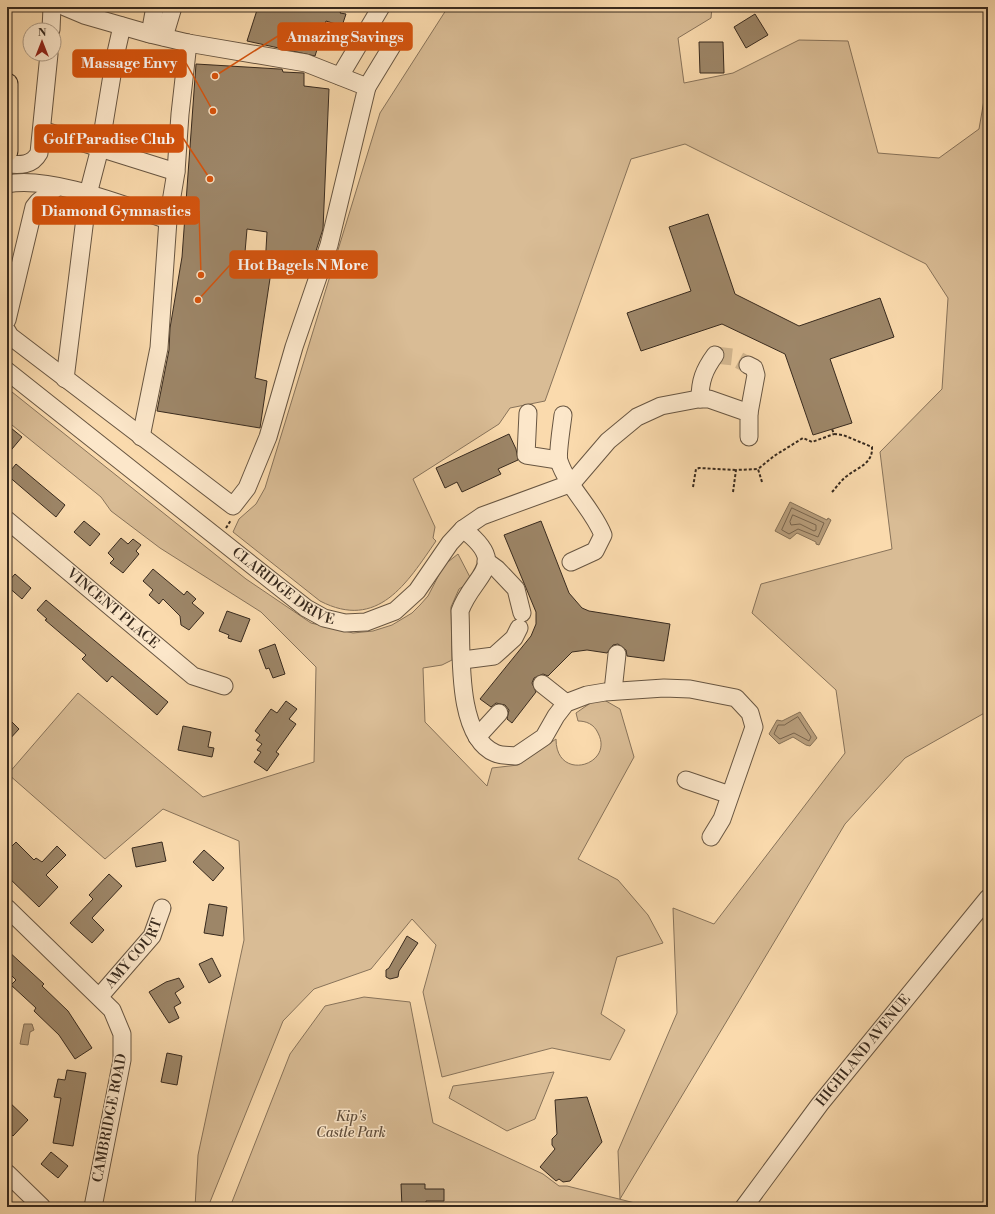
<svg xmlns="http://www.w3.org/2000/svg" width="995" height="1214" font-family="'Libre Bodoni',serif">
	<rect width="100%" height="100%" fill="#fadaad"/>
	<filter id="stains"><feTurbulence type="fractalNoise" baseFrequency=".005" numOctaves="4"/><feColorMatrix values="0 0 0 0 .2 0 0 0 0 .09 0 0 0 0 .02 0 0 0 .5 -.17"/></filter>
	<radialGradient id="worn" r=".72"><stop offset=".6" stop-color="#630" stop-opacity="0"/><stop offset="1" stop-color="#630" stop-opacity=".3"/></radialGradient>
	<!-- green -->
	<g fill="#d9bc95" stroke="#88735a">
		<path d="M448 7H712L711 18 678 38 684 83 733 73 799 40 848 41 878 153 939 158 979 129 988 77V564L985 568 988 627V711L905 758 845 824 620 1199 618 1151 677 1013 673 908 714 924 845 753 836 690 752 613 761 584 892 549 880 452 942 389 948 298 926 264 685 144 631 159 545 401 510 408 499 424 413 479 435 527 433 538 436 541C407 583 378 631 320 601L233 532 239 519 256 504 265 488 380 113Z"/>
		<path d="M7 388 246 579 311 623 353 633 373 631 392 625 412 613 420 605 428 596 444 565 458 554 472 581 459 589 451 607 452 660 442 665 423 668 425 722 487 786 492 768 518 765 556 739C556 783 615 765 598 733 594 724 586 721 578 721L576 713 599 697 620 709 634 757 578 859 618 880 648 915 663 943 617 957 601 1014 625 1030 610 1060 552 1048 442 1077 423 992 436 945 412 919 371 969 314 989 283 1021 208 1207H195L198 1155 244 940 239 841 163 809 105 859 8 774 78 693 203 797 314 762 316 667 261 612 160 548 111 511 101 497 7 421Z"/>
		<polygon points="364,997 410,1002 433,1123 543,1174 559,1186 567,1186 635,1203 635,1207 230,1207 290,1054 325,1006"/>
		<polygon points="554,1072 535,1119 507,1131 449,1098 453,1086"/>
	</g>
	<!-- water -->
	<g fill="#b89e7c" stroke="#857056">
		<polygon points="790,502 827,520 828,518 831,520 819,545 816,544 816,542 797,533 790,539 775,531"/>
		<polygon points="800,712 817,738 810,746 806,745 793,737 779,744 769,734 777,720 782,721"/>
		<polygon points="24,1024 32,1024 34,1030 30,1032 28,1045 20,1044"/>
	</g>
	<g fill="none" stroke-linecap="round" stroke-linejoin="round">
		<!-- shore -->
		<g stroke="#78644d" stroke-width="1">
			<polygon points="792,508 824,523 818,537 798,529 789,534 782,530"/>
			<polygon points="793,515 816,525 816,530 814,531 800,524 791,525 790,522"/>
			<polygon points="798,717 811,737 809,741 794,733 780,739 774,734 778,725 784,725"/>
		</g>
	</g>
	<!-- building -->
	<g fill="#9d8668" stroke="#382a1e" fill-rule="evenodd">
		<polygon points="258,7 343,7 340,13 346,14 342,26 326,21 315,56 247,41"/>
		<polygon points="755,14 768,35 746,48 734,27"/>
		<polygon points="699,42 723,42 724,73 700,73"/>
		<path d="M196 64 279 69H282L283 72 304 73V86L329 89 323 229 315 254 274 252 255 378 267 381 260 428 157 411 169 350 170 328 182 257ZM247 229 267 232 265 267 244 264Z"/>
		<polygon points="708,214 735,294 799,326 880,298 894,337 830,359 852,423 813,435 785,354 722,324 641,351 627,313 691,291 669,227"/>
		<polygon points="11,428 22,437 7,455 7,433"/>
		<polygon points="509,434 516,449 518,460 498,469 501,474 462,492 457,482 445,488 436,468"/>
		<polygon points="16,464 65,505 56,517 7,475"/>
		<polygon points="84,521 100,534 90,546 74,532"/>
		<polygon points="541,521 569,593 582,608 589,611 670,624 664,661 627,656 626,650 618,644 613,645 607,653 587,650 572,652 548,676 543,674 534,678 532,683 536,692 512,723 507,719 509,710 505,705 496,703 491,707 480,699 531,636 536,624 536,612 504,535"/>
		<polygon points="121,538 128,544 133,539 141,545 136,551 139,554 123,573 110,563 114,559 108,553"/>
		<polygon points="153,569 184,595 187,591 196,599 192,603 204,613 189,630 181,625 180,616 163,599 159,604 149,595 153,590 143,581"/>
		<polygon points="15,574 31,588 22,599 7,586 7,583"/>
		<polygon points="46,600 168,702 157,715 112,676 107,682 82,659 86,655 45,620 47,619 37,610"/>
		<polygon points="227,611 250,619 241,642 228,638 229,635 219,631"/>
		<polygon points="275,644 285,674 273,678 269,668 266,669 259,650"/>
		<polygon points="286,701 297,709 289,719 296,724 276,752 279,754 267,771 254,762 261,752 257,750 262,744 256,740 260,735 255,731 271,709 277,713"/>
		<polygon points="7,717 19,729 7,742"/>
		<polygon points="183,726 211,732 208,747 214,748 212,757 178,750"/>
		<polygon points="16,842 34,860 36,858 42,862 57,846 66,855 46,875 58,887 39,907 7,876 7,851"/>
		<polygon points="162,842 166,861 136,867 132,848"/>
		<polygon points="204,850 224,868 213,881 193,862"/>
		<polygon points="109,874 122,886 92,918 104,930 92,943 70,923 93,899 89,895"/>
		<polygon points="209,904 227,907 223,936 204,933"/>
		<polygon points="407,936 418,943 399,971 398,977 390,979 386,977 386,970 389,968"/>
		<polygon points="7,950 44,984 42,986 68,1011 92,1048 75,1059 59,1035 34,1011 36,1008 11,985 16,980 7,971"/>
		<polygon points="212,958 221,976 209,983 199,964"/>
		<polygon points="179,978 184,987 175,993 181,1003 174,1007 179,1018 169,1023 149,992 166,982"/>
		<polygon points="167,1053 182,1056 177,1085 161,1082"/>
		<polygon points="67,1070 86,1073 73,1146 53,1143 61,1098 54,1097 58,1079 65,1080"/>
		<polygon points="587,1097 602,1142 570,1181 563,1182 559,1179 556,1181 540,1167 555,1149 552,1145 552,1139 557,1134 555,1100"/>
		<polygon points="7,1100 28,1120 13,1136 7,1131"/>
		<polygon points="51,1152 68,1166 58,1178 41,1164"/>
		<polygon points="401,1184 425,1184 425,1189 444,1189 444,1201 426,1201 426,1207 402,1207"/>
	</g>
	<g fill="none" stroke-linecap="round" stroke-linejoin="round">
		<!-- minor-tunnel -->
		<polyline stroke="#d3b790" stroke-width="17" stroke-dasharray="17 8" stroke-linecap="butt" points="715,355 733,357 748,365"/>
		<!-- minor casing -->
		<g stroke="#685642" stroke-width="19">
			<g id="minor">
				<polyline points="51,30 52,7"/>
				<polyline points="150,34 154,12 153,7"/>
				<polyline points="164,37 173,7"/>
				<polyline points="340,76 381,7"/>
				<polyline points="367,87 392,46"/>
				<polyline points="42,130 176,172"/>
				<path d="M7 164C20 165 32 166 39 153L49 54"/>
				<path d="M7 184C49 175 126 206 168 220"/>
				<polyline points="7,320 34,207 38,202 57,187"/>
				<polyline points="7,331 10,336 233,506 247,488 268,437 294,347 329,245 367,87 306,63 188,43 150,34 84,15 65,7"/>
				<polyline points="748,365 754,368 756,375 749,413"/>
				<path id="s1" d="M7 371 306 608 324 618 345 623 366 622 395 611 417 591 450 543 463 529 482 516 572 483 608 441 637 417 661 406 698 399H709L749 413V437"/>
				<polyline points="65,379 88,194 100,148 115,57 122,26"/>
				<path d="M700 399C700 381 704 370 715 355"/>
				<polyline points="528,413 526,455 558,460"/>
				<path d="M563 415C562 424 557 454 559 461 568 488 593 509 603 535L595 551 571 562"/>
				<polyline points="141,437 159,348 168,220 176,172 180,114 188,43"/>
				<path id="s2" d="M7 520 193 676 224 686"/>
				<path d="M463 529C511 566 473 574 460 611 462 648 455 736 495 753 501 756 509 755 516 756L544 737 556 716 566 703 587 695 605 692 664 688 690 689 736 698 750 713 754 727 722 819 711 837"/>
				<polyline points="486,561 497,569 516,589 522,613"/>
				<polyline points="463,660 494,656 514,638 519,628"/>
				<polyline points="542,684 566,703"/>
				<polyline points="613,691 617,654"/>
				<polyline points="477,737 499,713"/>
				<polyline points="686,780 730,795"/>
				<polyline points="7,908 112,1010 122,1034 122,1060 93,1207"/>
				<path id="s3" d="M100 996 152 936 162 908"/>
				<polyline points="7,1173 42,1207"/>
				<path id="s4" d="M744 1207 820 1104 988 898"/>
			</g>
		</g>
		<!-- major casing -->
		<g stroke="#382a1e" stroke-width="23">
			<polyline id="major" points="7,84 7,151"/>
		</g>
		<!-- path -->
		<g stroke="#382a1e" stroke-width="2" stroke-dasharray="3 2" stroke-linecap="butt">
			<polyline points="762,482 758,469 774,456 803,438 812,442 834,434"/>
			<polyline points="693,487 696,469 699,468 736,470"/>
			<polyline points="733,492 736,470 758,469"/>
			<path d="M832 492C837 487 841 480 847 476 858 467 873 464 872 447L843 435 834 434 832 429"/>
			<polyline points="226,528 231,520"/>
		</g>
		<!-- minor -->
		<use href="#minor" stroke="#fce7ca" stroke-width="17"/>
		<!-- major -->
		<use href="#major" stroke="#fadaad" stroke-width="21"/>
	</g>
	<g text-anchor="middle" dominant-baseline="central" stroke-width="3" stroke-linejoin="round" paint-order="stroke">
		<!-- street labels -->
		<g font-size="14" fill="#382a1e" stroke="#fce7ca">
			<text stroke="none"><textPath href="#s1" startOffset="351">CLARIDGE DRIVE</textPath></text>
			<text stroke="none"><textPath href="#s2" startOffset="138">VINCENT PLACE</textPath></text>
			<text stroke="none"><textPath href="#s3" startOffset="55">AMY COURT</textPath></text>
			<text stroke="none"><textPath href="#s4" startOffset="197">HIGHLAND AVENUE</textPath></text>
			<text transform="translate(110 1118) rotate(-79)">CAMBRIDGE ROAD</text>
		</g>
		<!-- park labels -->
		<g font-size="14" font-style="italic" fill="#604e3c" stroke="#fce7ca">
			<text x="351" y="1117">Kip's<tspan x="351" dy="16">Castle Park</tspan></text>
		</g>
	</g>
	<!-- callouts -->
	<path fill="none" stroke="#d6540e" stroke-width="1.5" d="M215 76L278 36M213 111L186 63M210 179L183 138M201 275L199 211M198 300L230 265"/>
	<g fill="#d6540e" stroke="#fce7ca" stroke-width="1.5">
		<circle cx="215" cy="76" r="4"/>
		<circle cx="213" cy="111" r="4"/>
		<circle cx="210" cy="179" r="4"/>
		<circle cx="201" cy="275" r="4"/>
		<circle cx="198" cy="300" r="4"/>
	</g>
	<g fill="#d6540e" stroke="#d6540e" stroke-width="1.5">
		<rect x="278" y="23" width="134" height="27" rx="4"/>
		<rect x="73" y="50" width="113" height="27" rx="4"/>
		<rect x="35" y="125" width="148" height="27" rx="4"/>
		<rect x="33" y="197" width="166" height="27" rx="4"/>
		<rect x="230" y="251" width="147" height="27" rx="4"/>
	</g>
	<g font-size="15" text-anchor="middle" font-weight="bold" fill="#fff">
		<text x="345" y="42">Amazing Savings</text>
		<text x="129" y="68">Massage Envy</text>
		<text x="109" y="144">Golf Paradise Club</text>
		<text x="116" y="216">Diamond Gymnastics</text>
		<text x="303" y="270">Hot Bagels N More</text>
	</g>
	<!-- margin -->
	<rect width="995" height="1214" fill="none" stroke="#fadaad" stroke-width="24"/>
	<rect x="8" y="8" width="979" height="1198" fill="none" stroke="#382a1e" stroke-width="2"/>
	<rect x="12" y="12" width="971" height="1190" fill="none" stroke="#382a1e"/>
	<!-- north arrow -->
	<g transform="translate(42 42)"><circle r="19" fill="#fce7ca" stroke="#ae9b85"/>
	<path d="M0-3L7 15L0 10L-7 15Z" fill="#8f2418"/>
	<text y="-6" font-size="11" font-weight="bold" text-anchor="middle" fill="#382a1e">N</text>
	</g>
	<rect width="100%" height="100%" filter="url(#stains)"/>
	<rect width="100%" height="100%" fill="url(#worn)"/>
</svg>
